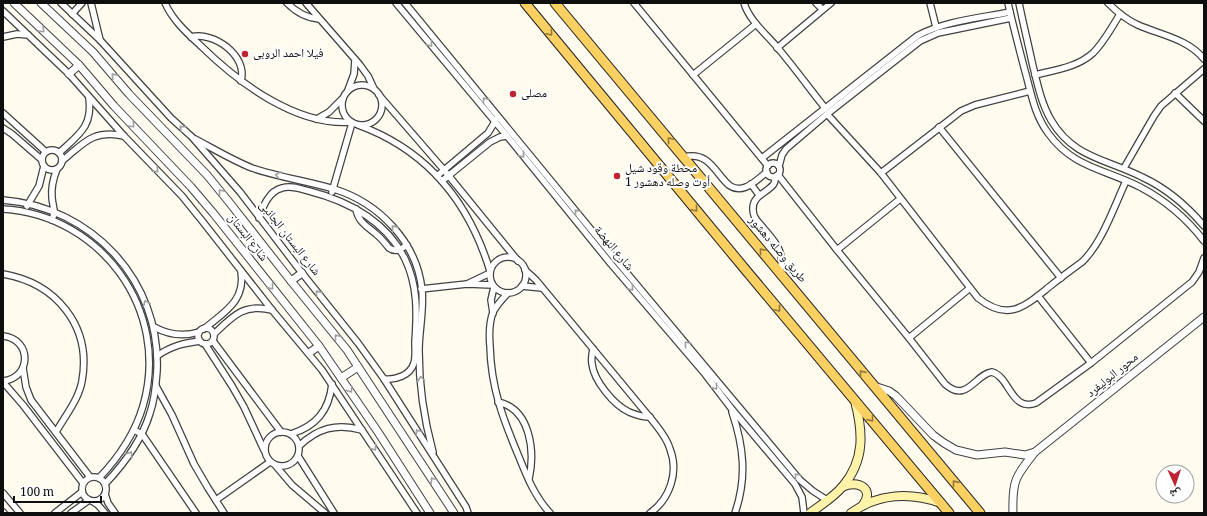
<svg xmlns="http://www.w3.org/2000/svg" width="1207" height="516" font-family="Georgia,'Noto Naskh Arabic',serif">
	<rect width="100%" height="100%" fill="#fffbee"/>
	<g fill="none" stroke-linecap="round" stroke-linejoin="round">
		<!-- minor casing -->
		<g stroke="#414141" stroke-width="8">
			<g id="minor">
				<polyline points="61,3 100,40 171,118 192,137 240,192 302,273 358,343 384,379 466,507 468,513"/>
				<polyline points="91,3 100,40"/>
				<path d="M165 3C173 21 188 34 202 47 239 83 296 126 351 122"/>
				<path d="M287 3C296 12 306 18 319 19"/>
				<polyline points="306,3 360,65 368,76 374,89"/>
				<polyline points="396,3 507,136 611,264 705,374 731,408 795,484 802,497 804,513"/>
				<polyline points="405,3 616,260 800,480 813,491 827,500"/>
				<polyline points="634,3 768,166"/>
				<path d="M744 3C749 20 766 34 777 47 794 67 809 88 825 108"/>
				<polyline points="816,3 822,9"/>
				<polyline points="930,3 936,27"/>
				<path d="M1008 3C1013 26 1019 48 1025 71 1031 92 1034 114 1048 133 1073 168 1105 169 1140 187 1165 200 1187 219 1204 241"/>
				<path d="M1019 3C1023 23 1028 43 1032 62 1037 82 1041 103 1051 120 1073 158 1107 159 1142 177 1166 188 1187 206 1204 226"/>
				<path d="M1108 3C1117 12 1127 20 1138 25 1161 35 1188 39 1204 59"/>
				<polyline points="3,11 69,74 124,136 182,196 203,222 272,310 322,370 417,513"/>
				<polyline points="72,14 82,3"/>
				<polyline points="3,37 17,34 28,35"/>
				<path d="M191 37C214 31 248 56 241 81"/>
				<polyline points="777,48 831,3"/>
				<polyline points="693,75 756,24"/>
				<path d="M1035 75C1055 70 1078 67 1093 53 1104 42 1112 27 1120 14"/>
				<circle cx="362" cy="105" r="20"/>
				<polyline points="348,90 354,74 355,60"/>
				<polyline points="1175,93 1204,121"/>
				<polyline points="379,95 444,170 518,261"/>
				<polyline points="3,113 46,152"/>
				<path d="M827 114 881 173 978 298C1008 322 1024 307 1049 287 1060 278 1071 270 1082 262 1102 243 1114 207 1126 181"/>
				<polyline points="317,119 329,112 342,99"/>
				<path d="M358 125C427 150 469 202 490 271"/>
				<polyline points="939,127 1061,278"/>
				<polyline points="3,128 12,134 42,160"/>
				<path d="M195 139C214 149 232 160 252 168 278 177 307 181 334 189 379 203 417 242 422 290 424 311 419 330 419 351 419 385 424 419 433 452"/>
				<circle cx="52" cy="160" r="10"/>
				<path d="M59 153C78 135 93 127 89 98"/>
				<path d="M684 157C719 148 719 198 746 187 754 184 760 177 767 172"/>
				<path d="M762 158 917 36C944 21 980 18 1010 12"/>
				<path d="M62 161C84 143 93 129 124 136"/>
				<circle cx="773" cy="170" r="7"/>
				<polyline points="779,166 782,155 786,149 827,114 920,41 938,33 1011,18"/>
				<polyline points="1124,168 1154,116 1161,106 1204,69"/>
				<polyline points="881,173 961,111 975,105 1030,91"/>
				<path d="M778 175 837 250 909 338 945 384C967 404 975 374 992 372 1010 377 1011 412 1036 403L1091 363 1192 282 1199 272 1204 258"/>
				<polyline points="437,176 488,133 496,120"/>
				<path d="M776 176C775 179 775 183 773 185 765 194 752 196 753 210 753 216 756 220 760 224 773 240 786 250 780 272"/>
				<polyline points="442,181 490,142 500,137 507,136"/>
				<polyline points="751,184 759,195"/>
				<polyline points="332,192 352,123"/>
				<path d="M3 200C92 207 161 281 157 371 156 385 155 399 150 413 142 440 125 463 105 484"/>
				<polyline points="27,206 39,186 44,166"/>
				<path d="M3 209C101 215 171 310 143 406 135 433 119 457 99 478"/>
				<path d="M356 209C358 222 367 226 376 234 381 238 385 243 389 248 396 253 401 249 407 245"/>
				<path d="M259 218C263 206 269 191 282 188 291 185 301 189 309 191 348 201 386 221 405 259 418 286 417 313 415 342 415 349 416 357 414 363 410 376 395 380 384 379"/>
				<path d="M52 220C56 210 53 208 52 198 51 188 53 179 57 169"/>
				<polyline points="837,250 900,199"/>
				<circle cx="508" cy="275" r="18"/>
				<path d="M525 270 536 280 652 420C659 429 667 438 670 449 679 472 670 499 650 513"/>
				<path d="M3 274C56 283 92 326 82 381 79 399 65 416 56 432"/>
				<polyline points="469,283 490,273"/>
				<polyline points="522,286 542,288"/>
				<polyline points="421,289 467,284 492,285"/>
				<path d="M508 293C502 299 497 305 493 312 489 323 489 335 490 346 491 388 503 419 519 457 527 477 535 497 550 513"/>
				<polyline points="1038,296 1091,363"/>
				<polyline points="493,313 491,300 494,287"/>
				<path d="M154 327C169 335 183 337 199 332"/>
				<circle cx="206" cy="336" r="8"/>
				<path d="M204 329C224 312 246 301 241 271"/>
				<path d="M214 334C233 316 244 303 272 310"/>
				<path d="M3 336C32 339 32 378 3 381"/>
				<polyline points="909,338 970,288"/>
				<polyline points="213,341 281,432"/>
				<polyline points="205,344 232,386 244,407 264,450"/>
				<path d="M593 349C592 354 591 359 592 364 594 381 614 405 629 412 636 415 643 417 650 417"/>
				<path d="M157 356C171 346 184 343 200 341"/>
				<polyline points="23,368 26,387 31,400 90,477"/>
				<polyline points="3,382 23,405 83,483"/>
				<polyline points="156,386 172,415 194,464 208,488 224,513"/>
				<path d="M498 402C531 409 535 452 529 479"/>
				<path d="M732 412C744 447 747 478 735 513"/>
				<polyline points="134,430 142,434 196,513"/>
				<circle cx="282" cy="449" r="17"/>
				<path d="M291 434C316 426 329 411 332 384"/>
				<path d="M299 446C318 428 336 423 362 430"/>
				<polyline points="298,456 334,513"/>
				<polyline points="275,465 292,485 325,513"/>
				<circle cx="94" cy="489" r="12"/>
				<polyline points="3,493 20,513"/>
				<polyline points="105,494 108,503 115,513"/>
				<polyline points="216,500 270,462"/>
				<polyline points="92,501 98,505 105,513"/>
				<polyline points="3,512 4,513"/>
				<polyline points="55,513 82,492"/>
				<polyline points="71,513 89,500"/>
			</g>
		</g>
		<!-- tertiary casing -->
		<g stroke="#414141" stroke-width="9">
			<g id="tertiary">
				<polyline points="14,3 79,65 114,106 191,187 214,214 319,346 378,432 430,513"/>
				<polyline points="41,3 93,52 129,94 207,175 229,202 291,281 347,350 454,513"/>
				<polyline points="69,74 79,65"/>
				<polyline points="291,281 302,273"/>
				<polyline points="309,353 319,346"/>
				<polyline points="341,378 358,367"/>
				<polyline points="874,386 889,391 896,396 933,435 944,443 956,450 977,455 1005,452 1025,455 1035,452"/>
				<path d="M1013 513C1012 481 1015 477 1035 452L1204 317"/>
			</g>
		</g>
		<!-- secondary casing -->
		<g stroke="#303030" stroke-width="10">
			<g id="secondary">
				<path d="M842 487C858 479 875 489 863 505"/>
				<path d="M810 513C821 505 834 497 843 486 865 460 863 432 855 401"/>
				<path d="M851 513C878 493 911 492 941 503"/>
			</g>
		</g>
		<!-- primary casing -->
		<g stroke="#1f1f1f" stroke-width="11">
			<g id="primary">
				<polyline points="525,3 744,268 949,513"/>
				<polyline points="555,3 980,513"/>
			</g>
		</g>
		<!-- minor -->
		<use href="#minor" stroke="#fff" stroke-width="5.5"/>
		<!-- tertiary -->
		<use href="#tertiary" stroke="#fff" stroke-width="7"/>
		<!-- secondary -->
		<use href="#secondary" stroke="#fff2a9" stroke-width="8"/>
		<!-- primary -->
		<use href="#primary" stroke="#fbd062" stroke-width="9"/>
	</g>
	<!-- one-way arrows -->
	<defs><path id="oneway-chevron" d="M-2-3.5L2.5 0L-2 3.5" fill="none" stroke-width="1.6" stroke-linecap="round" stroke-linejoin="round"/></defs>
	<g stroke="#9f9f9f">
		<use href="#oneway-chevron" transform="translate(42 30) rotate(44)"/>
		<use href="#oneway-chevron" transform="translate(430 44) rotate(50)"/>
		<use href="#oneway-chevron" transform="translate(114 76) rotate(-132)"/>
		<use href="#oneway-chevron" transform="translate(485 100) rotate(-129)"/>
		<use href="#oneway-chevron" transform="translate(132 125) rotate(47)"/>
		<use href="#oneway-chevron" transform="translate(182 128) rotate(-138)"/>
		<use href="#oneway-chevron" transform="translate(522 155) rotate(51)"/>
		<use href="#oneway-chevron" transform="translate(156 170) rotate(46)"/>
		<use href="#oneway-chevron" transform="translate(278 175) rotate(-166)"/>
		<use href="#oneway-chevron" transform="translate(221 192) rotate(-130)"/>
		<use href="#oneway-chevron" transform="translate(577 212) rotate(-129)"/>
		<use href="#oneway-chevron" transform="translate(394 228) rotate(-132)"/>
		<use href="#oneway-chevron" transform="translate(271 287) rotate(52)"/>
		<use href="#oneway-chevron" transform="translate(631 288) rotate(50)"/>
		<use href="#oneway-chevron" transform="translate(318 293) rotate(-129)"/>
		<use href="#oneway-chevron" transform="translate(146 303) rotate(-112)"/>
		<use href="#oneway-chevron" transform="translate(337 337) rotate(-128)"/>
		<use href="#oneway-chevron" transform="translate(687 344) rotate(-130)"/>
		<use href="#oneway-chevron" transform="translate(421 379) rotate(-95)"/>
		<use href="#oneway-chevron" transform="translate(715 387) rotate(52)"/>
		<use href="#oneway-chevron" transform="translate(350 390) rotate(56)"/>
		<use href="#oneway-chevron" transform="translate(418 432) rotate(-123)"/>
		<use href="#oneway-chevron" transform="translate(374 448) rotate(56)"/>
		<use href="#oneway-chevron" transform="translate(130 454) rotate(-57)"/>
		<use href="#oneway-chevron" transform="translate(797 476) rotate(-130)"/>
		<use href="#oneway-chevron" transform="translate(433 480) rotate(-123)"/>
	</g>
	<g stroke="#90793c">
		<use href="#oneway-chevron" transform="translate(550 33) rotate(50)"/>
		<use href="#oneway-chevron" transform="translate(670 140) rotate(-130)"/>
		<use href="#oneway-chevron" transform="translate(695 209) rotate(50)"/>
		<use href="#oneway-chevron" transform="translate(762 251) rotate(-130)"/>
		<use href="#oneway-chevron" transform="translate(778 309) rotate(50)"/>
		<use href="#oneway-chevron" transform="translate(862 373) rotate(-129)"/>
		<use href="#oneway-chevron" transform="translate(871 419) rotate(51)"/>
		<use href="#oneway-chevron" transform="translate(955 483) rotate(-129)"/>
	</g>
	<!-- markers -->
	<g fill="#c02331" stroke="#fff" stroke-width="1.5">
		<circle cx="245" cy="54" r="4"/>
		<circle cx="513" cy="94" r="4"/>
		<circle cx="617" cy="176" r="4"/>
	</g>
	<g text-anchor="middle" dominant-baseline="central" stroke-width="4" stroke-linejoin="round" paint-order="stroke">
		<!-- poi labels -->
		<g font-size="12" fill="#0e0e0e" stroke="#fff" text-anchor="start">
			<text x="253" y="54">فيلا احمد الروبى</text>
			<text x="521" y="94">مصلى</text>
			<text x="625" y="169">محطة وقود شيل<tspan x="625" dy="14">أوت وصله دهشور 1</tspan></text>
		</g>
		<!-- street labels -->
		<g font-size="12" fill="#0e0e0e" stroke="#fff">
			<text transform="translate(247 238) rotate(52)">شارع البستان</text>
			<text transform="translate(289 239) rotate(52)">شارع البستان الجانبى</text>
			<text transform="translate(613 249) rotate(50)">شارع النهضة</text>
			<text transform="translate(777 250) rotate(50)">طريق وصله دهشور</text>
			<text transform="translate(1113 376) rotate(-39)">محور البوليفرد</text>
		</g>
	</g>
	<!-- border -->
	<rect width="1207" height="516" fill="none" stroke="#0e0e0e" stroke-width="8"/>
	<!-- north arrow -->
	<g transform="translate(1175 484) rotate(177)"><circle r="19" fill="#ffffff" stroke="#9f9f9f"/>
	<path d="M0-3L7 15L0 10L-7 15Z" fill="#c02331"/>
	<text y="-6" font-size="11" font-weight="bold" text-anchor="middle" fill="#0e0e0e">ش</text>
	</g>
	<!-- scale -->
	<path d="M14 496v6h87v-6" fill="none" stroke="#0e0e0e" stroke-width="2"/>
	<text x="20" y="496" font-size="12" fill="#0e0e0e" stroke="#ffffff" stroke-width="3" paint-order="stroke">100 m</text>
</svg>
